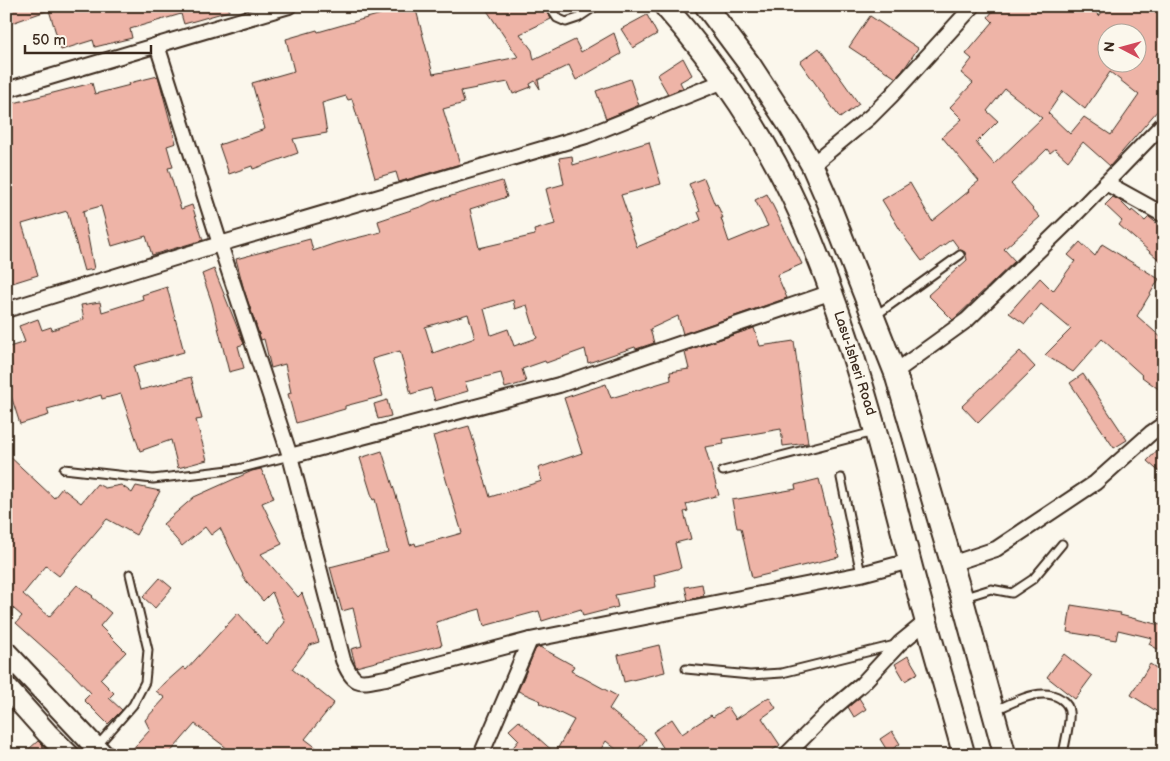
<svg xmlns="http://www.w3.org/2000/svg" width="1170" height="761" font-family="'Balsamiq Sans',sans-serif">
	<rect width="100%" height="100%" fill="#fbf7ec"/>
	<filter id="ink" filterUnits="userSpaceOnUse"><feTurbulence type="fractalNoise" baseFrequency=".02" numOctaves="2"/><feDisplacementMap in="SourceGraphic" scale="10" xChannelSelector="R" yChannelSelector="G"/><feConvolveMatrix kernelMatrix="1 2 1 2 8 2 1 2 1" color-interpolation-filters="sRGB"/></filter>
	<g filter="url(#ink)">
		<!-- building -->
		<g fill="#eeb4a7" stroke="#3b2a1e" fill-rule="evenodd">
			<polygon points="6,6 229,6 229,11 184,24 181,14 130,29 132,38 95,47 93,40 61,50 49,10 6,25"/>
			<polygon points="379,6 415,6 433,74 518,57 484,6 544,6 551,19 520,34 532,50 534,60 575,40 581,52 614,33 621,54 576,80 569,65 538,80 540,89 535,81 530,84 531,87 513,94 508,82 461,91 464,103 443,109 460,164 399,182 396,172 375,178 352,99 348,100 346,96 322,103 327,133 293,139 298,153 253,169 252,166 229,174 219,145 265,129 252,83 294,71 286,39 317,30 318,32 381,14"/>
			<path d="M997 6H1090L1099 16 1107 6H1164V103L1110 166 1083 142 1068 161 1055 149 1050 153 1047 149 1011 184 1040 217 1004 249 1015 261 953 320 928 295 967 260 965 252 960 250 952 239 922 261 907 241 882 200 910 183 932 221 969 191 968 190 979 181 942 137 962 119 950 107 973 83 961 73 972 59 966 54 993 22 988 17ZM1108 32H1138V62H1108ZM1110 72 1139 95 1111 135 1084 117 1070 134 1048 113 1063 91 1085 109ZM1005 89 1042 118 994 164 976 143 998 121 987 111Z"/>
			<polygon points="647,15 657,34 633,48 621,29"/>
			<polygon points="870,16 918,48 906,66 896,78 849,47"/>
			<polygon points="819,48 859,104 840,118 800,62"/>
			<polygon points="683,58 692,75 680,82 683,88 668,94 657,75"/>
			<polygon points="158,76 176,143 167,146 173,167 168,168 181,209 192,205 203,240 152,255 146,236 112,246 101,206 83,211 94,269 84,271 67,211 22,224 38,275 6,285 6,105 92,83 95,94 130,85 129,83"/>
			<polygon points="630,79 639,105 606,119 596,91"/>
			<path d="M649 142 661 184 621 195 630 221 628 222 637 247 701 220 698 212 700 211 689 184 704 178 715 205 717 204 723 218H721L729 242 768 226 755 200 767 194 802 264 777 275 787 298 683 334 678 316 650 329 654 343 636 349 635 347 588 363 585 349 546 363 545 361 522 369 526 382 505 388 501 373 465 382 468 391 435 401 431 388 411 394 400 351 372 359 383 396 345 406V409L296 423 288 394 291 393 285 364 271 368 264 339 261 340 244 290 236 259 310 239 313 251 336 243 381 232 378 221 423 206 431 202 502 181 507 197 470 209 479 248 535 235 534 230 555 224 546 189 564 184 559 158 572 156 573 165ZM513 300 515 309 527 305 537 338 514 346 508 329 491 335 484 309ZM468 314 475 338 433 353 425 327Z"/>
			<polygon points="1113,197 1119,200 1131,212 1132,210 1145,221 1149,217 1164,229 1164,264 1119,225 1122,221 1105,205"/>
			<polygon points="1080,242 1095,256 1102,244 1159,279 1137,316 1164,340 1164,393 1142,377 1143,376 1102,339 1073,372 1045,355 1071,329 1041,304 1025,324 1009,313 1040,278 1053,291 1075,261 1068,255"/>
			<polygon points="214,269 244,344 238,346 244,368 229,372 212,303 202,274"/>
			<polygon points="167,287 184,352 133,366 140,390 191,377 202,419 196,420 207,460 178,468 171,440 140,451 121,394 102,399 101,395 77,402 77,401 47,409 49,415 20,424 6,380 6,348 25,342 19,326 38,319 42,330 51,327 52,330 84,319 81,305 100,302 102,312 143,299 142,295"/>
			<polygon points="754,328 760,346 794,341 808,443 783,446 781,429 723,439 724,444 705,447 719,495 686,504 688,511 684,512 691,539 675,543 681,568 654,575 656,587 615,595 618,607 583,616 581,609 542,621 539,611 484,626 480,609 436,622 442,645 356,667 351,649 362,646 353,608 342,611 330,567 388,552 375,499 373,500 360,458 382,451 398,502 399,502 410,545 415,543 416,546 462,533 433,436 469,426 490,497 542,481 538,468 582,453 564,398 606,384 611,398 671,380 670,372 689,369 685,353 688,352 688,350"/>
			<polygon points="1020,351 1035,367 978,423 962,406"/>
			<polygon points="1083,374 1127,440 1114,448 1070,383"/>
			<polygon points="387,400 391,416 378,419 374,404"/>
			<polygon points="1164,443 1164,476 1147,461"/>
			<polygon points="6,453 54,498 62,488 81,503 97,484 105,488 121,485 132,493 136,486 160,491 136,535 107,519 59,576 46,566 23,594 49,617 77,585 93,596 92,597 111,613 100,626 126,652 100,679 114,693 109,698 122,710 108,724 84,700 91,693 72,673 16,623 22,616 6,602"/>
			<polygon points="261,469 274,498 262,503 282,544 261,554 298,597 302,593 319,642 310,645 292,669 334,703 305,739 326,755 236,755 195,724 168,755 127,755 150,730 145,720 165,698 156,691 183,667 186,670 238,613 267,645 285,622 272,592 263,601 242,576 243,575 220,528 211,535 205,527 182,546 163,524 194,497 252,471"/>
			<polygon points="819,479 839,557 752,578 741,528 737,528 732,500 796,489 795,485"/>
			<polygon points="160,578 172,588 155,608 143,597"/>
			<polygon points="702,584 704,596 688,600 685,587"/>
			<polygon points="1071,605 1121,613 1120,615 1160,625 1164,618 1164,653 1149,644 1152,638 1118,630 1116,640 1067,632"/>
			<polygon points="659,645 665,672 624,682 618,655"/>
			<polygon points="540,647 574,666 571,671 617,696 609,709 646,739 634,755 623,755 606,741 597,755 507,755 519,740 509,730 519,721 555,753 574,720 539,703 541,701 518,691 535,650 537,648"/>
			<polygon points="1064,654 1092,676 1075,699 1047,677"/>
			<polygon points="908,656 918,673 905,681 895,664"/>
			<polygon points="1150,664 1164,673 1164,716 1131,695"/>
			<polygon points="769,697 776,708 762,718 780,745 766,755 668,755 653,732 672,719 682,734 711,715 713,717 728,707 736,719"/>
			<polygon points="859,698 866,709 854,717 848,707"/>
			<polygon points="892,731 900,744 888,752 880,739"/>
			<polygon points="38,741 52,755 22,755"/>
		</g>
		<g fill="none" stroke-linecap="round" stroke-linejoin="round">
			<!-- lane casing -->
			<g stroke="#3b2a1e" stroke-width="11">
				<g id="lane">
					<polyline points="549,6 557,18 566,22 578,18 596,6"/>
					<polyline points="875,316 960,255"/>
					<polyline points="64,469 153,479 238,469 290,456"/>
					<polyline points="723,471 874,432"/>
					<polyline points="841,478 861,574"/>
					<polyline points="965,597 991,589 1012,593 1033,579 1062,544"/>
					<polyline points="686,669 750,675 782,673 895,645"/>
					<path d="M995 710C1015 702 1041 686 1061 699 1065 702 1069 707 1069 712 1071 721 1064 745 1063 755"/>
					<polyline points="98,745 133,705 145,682 148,650 130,574"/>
				</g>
			</g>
			<!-- street casing -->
			<g stroke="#3b2a1e" stroke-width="18">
				<g id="street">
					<path d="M157 45 220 244 290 456 343 660C355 687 359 683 386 678L530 640 861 574 910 561"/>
					<polyline points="6,90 289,6"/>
					<polyline points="812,165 870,117 891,96 973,6"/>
					<polyline points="1106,183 1164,215"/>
					<polyline points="6,310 220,244 586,136 724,81"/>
					<polyline points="895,372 967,320 1067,223 1164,123"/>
					<polyline points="290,456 559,385 832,292"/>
					<polyline points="951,564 996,549 1095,483 1151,433 1164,424"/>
					<polyline points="481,755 530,640"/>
					<polyline points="786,755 830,711 862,684 900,643 927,621"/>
				</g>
			</g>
			<!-- secondary casing -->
			<g stroke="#3b2a1e" stroke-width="24">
				<g id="secondary">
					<polyline points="6,652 103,755"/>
					<polyline points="6,687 47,733 69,755"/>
				</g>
			</g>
			<!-- primary casing -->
			<g stroke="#3b2a1e" stroke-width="25">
				<g id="primary">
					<path d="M665 6C717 65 767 139 799 211 848 322 879 440 909 558 926 624 946 689 964 755"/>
					<polyline points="706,6 750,65 791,128 812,165 826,197 895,372 962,598 1005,755"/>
				</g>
			</g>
			<!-- lane -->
			<use href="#lane" stroke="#fbf7ec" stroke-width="7"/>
			<!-- street -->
			<use href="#street" stroke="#fbf7ec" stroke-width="14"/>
			<!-- secondary -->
			<use href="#secondary" stroke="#fbf7ec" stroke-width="20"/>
			<!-- primary -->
			<use href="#primary" stroke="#fbf7ec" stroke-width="21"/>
		</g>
	</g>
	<g text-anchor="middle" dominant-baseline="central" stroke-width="4" stroke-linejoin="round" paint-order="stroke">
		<!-- street labels -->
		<g font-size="14" fill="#3b2a1e" stroke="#fbf7ec">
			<text transform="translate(855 363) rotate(72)">Lasu-Isheri Road</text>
		</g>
	</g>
	<!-- margin -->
	<rect width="1170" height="761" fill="none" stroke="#fbf7ec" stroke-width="25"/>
	<rect x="12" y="12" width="1145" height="736" fill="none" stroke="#3b2a1e" stroke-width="2" filter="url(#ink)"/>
	<!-- north arrow -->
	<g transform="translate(1122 48) rotate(276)"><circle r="24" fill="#fbf7ec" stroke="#aea59a"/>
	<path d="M0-4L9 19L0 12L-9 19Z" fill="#d1495b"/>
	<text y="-8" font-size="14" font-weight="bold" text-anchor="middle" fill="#3b2a1e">N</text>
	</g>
	<!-- scale -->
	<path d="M25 45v8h126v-8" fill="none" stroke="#3b2a1e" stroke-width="2.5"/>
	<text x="32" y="45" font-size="15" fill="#3b2a1e" stroke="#fbf7ec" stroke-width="4" paint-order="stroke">50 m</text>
</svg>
